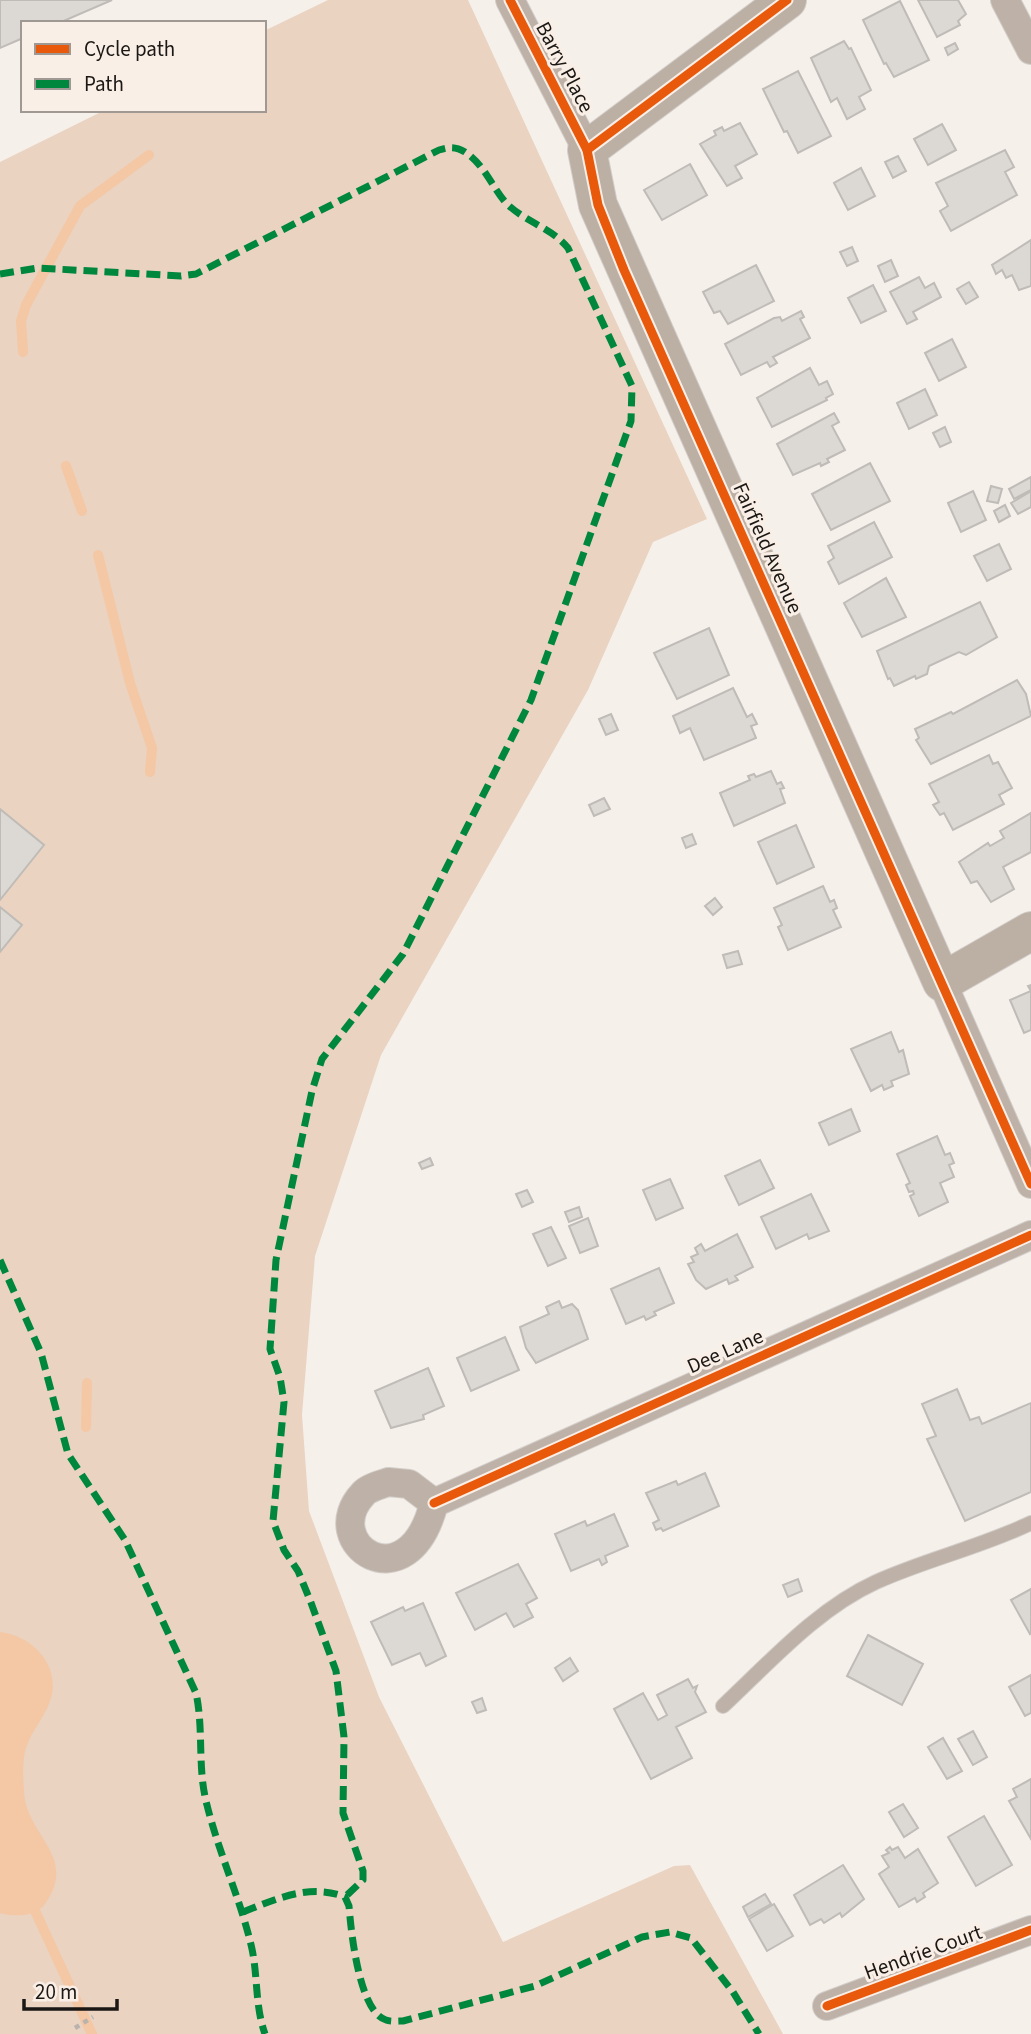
<svg xmlns="http://www.w3.org/2000/svg" width="1031" height="2034" font-family="'Source Sans 3',sans-serif">
	<rect width="100%" height="100%" fill="#f6f0eb"/>
	<!-- green -->
	<polygon fill="#ead3c1" points="328,0 468,0 707,519 653,542 588,690 381,1055 315,1256 302,1415 309,1511 379,1697 503,1942 674,1866 690,1865 783,2034 0,2034 0,162 105,110 264,110 264,31"/>
	<!-- water -->
	<path fill="#f4c7a5" d="M0 1632C29 1635 58 1661 52 1694 48 1714 32 1729 26 1748 22 1761 23 1777 24 1791 25 1835 79 1856 45 1904 35 1917 14 1917 0 1913Z"/>
	<g fill="none" stroke-linecap="round" stroke-linejoin="round">
		<!-- stream -->
		<g stroke="#f4c7a5" stroke-width="10">
			<polyline points="23,352 21,321 26,305 80,206 149,155"/>
			<polyline points="66,466 82,511"/>
			<polyline points="98,555 130,683 152,748 150,772"/>
			<polyline points="86,1427 87,1383"/>
			<polyline points="30,1900 92,2034"/>
		</g>
	</g>
	<!-- building -->
	<g fill="#dcd8d4" stroke="#bfbbb7" stroke-width="2">
		<polygon points="0,0 112,0 59,23 23,23 23,38 0,48"/>
		<polygon points="918,0 958,0 966,14 958,21 960,25 937,37"/>
		<polygon points="900,1 929,60 894,77 886,63 884,64 863,20"/>
		<polygon points="844,41 849,49 851,48 871,90 859,97 865,109 847,119 837,98 831,102 811,58"/>
		<polygon points="955,43 958,49 948,55 945,48"/>
		<polygon points="798,71 831,136 798,153 787,131 784,132 763,89"/>
		<polygon points="740,123 757,154 735,166 742,178 727,186 700,144 716,135 714,131 722,127 724,131"/>
		<polygon points="942,124 956,150 928,165 914,139"/>
		<polygon points="1005,150 1014,167 1005,172 1017,195 951,231 940,211 948,206 936,183"/>
		<polygon points="898,156 906,171 893,178 885,162"/>
		<polygon points="690,164 707,195 662,220 644,190"/>
		<polygon points="861,168 875,196 848,210 834,183"/>
		<polygon points="1031,240 1031,286 1019,290 1012,275 1006,278 1002,270 996,274 992,265"/>
		<polygon points="852,247 858,261 847,266 840,252"/>
		<polygon points="891,260 898,276 885,282 878,266"/>
		<polygon points="756,265 774,301 728,324 720,311 714,313 703,292"/>
		<polygon points="919,277 925,288 934,283 941,297 913,312 917,319 907,324 890,292"/>
		<polygon points="969,282 978,297 966,304 957,289"/>
		<polygon points="873,285 886,311 861,323 848,298"/>
		<polygon points="801,311 804,317 800,319 810,338 773,357 777,363 770,367 767,362 741,375 725,344 774,318 780,317 782,321"/>
		<polygon points="952,339 966,367 939,381 925,353"/>
		<polygon points="810,368 819,385 827,381 833,394 826,398 827,400 772,427 757,398"/>
		<polygon points="925,389 937,415 909,429 897,403"/>
		<polygon points="834,413 839,422 832,426 845,450 827,459 829,462 821,466 820,463 793,475 777,444"/>
		<polygon points="945,427 951,442 940,447 933,433"/>
		<polygon points="870,463 890,501 831,530 812,494"/>
		<polygon points="1031,477 1031,490 1014,499 1009,489"/>
		<polygon points="991,486 1002,489 998,503 987,501"/>
		<polygon points="973,491 986,520 961,532 948,503"/>
		<polygon points="1031,491 1031,507 1018,514 1011,503"/>
		<polygon points="1005,505 1010,516 999,522 994,511"/>
		<polygon points="874,522 892,557 839,584 828,562 834,558 828,546"/>
		<polygon points="999,544 1011,569 987,581 974,556"/>
		<polygon points="886,578 906,617 862,637 844,603"/>
		<polygon points="980,602 997,637 966,655 959,652 929,666 927,674 916,679 915,676 894,686 890,678 888,679 877,651"/>
		<polygon points="709,628 729,675 677,699 654,653"/>
		<polygon points="1017,680 1026,694 1031,716 931,764 916,740 919,738 915,729 951,712 953,714"/>
		<polygon points="733,688 747,717 752,714 757,724 751,726 756,738 704,760 690,728 680,733 673,716"/>
		<polygon points="611,714 618,730 606,735 599,719"/>
		<polygon points="989,755 993,764 998,762 1012,788 999,795 1004,804 953,830 944,813 940,815 933,805 939,802 929,784"/>
		<polygon points="771,771 777,784 781,782 784,788 780,789 785,803 734,826 720,793 750,780 748,776 754,774 756,777"/>
		<polygon points="604,798 610,809 594,816 589,805"/>
		<polygon points="0,809 44,845 0,900"/>
		<polygon points="1031,813 1031,852 1003,867 1014,889 991,902 977,881 971,883 959,862 988,843 990,846 1004,838 1000,831"/>
		<polygon points="796,825 814,867 777,884 758,842"/>
		<polygon points="692,834 696,844 686,848 682,838"/>
		<polygon points="823,886 830,902 834,900 837,908 833,910 841,927 788,950 778,927 782,925 774,908"/>
		<polygon points="715,898 722,907 713,915 705,906"/>
		<polygon points="0,907 22,925 0,952"/>
		<polygon points="738,951 742,964 727,968 723,955"/>
		<polygon points="1031,985 1031,1030 1024,1033 1010,1000 1031,991 1028,986"/>
		<polygon points="891,1032 899,1052 903,1050 909,1074 891,1081 893,1086 884,1090 882,1085 871,1091 851,1049"/>
		<polygon points="851,1109 860,1131 829,1145 819,1123"/>
		<polygon points="937,1136 945,1155 950,1153 954,1163 949,1165 954,1177 940,1183 948,1202 919,1216 910,1196 914,1194 913,1191 909,1192 906,1185 910,1183 897,1154"/>
		<polygon points="430,1158 433,1165 422,1169 419,1163"/>
		<polygon points="760,1160 774,1188 739,1205 725,1176"/>
		<polygon points="670,1179 683,1208 656,1220 643,1190"/>
		<polygon points="527,1190 533,1202 522,1207 516,1194"/>
		<polygon points="811,1194 829,1231 809,1239 807,1234 776,1249 761,1217"/>
		<polygon points="579,1207 582,1217 569,1222 565,1212"/>
		<polygon points="588,1218 598,1246 580,1253 569,1226"/>
		<polygon points="551,1227 566,1258 548,1266 533,1234"/>
		<polygon points="737,1234 753,1267 735,1276 738,1280 729,1284 727,1279 706,1289 696,1280 688,1264 694,1262 691,1257 698,1254 695,1248 701,1244 705,1251"/>
		<polygon points="659,1268 674,1303 654,1312 656,1315 646,1320 644,1316 626,1324 611,1289"/>
		<polygon points="559,1301 562,1308 572,1304 578,1310 588,1339 536,1363 526,1348 520,1327 549,1314 546,1307"/>
		<polygon points="505,1337 519,1370 471,1391 457,1358"/>
		<polygon points="428,1368 444,1406 423,1415 424,1419 391,1428 375,1391"/>
		<polygon points="957,1389 970,1420 979,1417 982,1424 1031,1403 1031,1492 965,1521 927,1439 936,1436 922,1404"/>
		<polygon points="705,1473 719,1506 663,1531 661,1528 656,1530 653,1523 659,1520 646,1493 676,1481 678,1485"/>
		<polygon points="614,1514 628,1546 605,1556 607,1562 602,1565 599,1559 571,1571 555,1534 585,1521 587,1526"/>
		<polygon points="518,1564 537,1598 526,1604 533,1617 514,1627 506,1613 475,1630 456,1593"/>
		<polygon points="798,1579 802,1591 788,1597 783,1585"/>
		<polygon points="1031,1589 1031,1633 1030,1634 1011,1600"/>
		<polygon points="423,1603 446,1656 426,1666 420,1653 392,1665 371,1622 403,1607 405,1611"/>
		<polygon points="868,1635 923,1664 902,1705 847,1676"/>
		<polygon points="570,1658 578,1671 563,1681 555,1668"/>
		<polygon points="1031,1675 1031,1713 1025,1716 1009,1687"/>
		<polygon points="688,1679 693,1688 697,1686 695,1692 706,1712 676,1727 692,1758 651,1779 614,1709 643,1693 658,1720 667,1715 657,1695"/>
		<polygon points="482,1698 486,1710 477,1713 472,1702"/>
		<polygon points="973,1731 987,1757 973,1765 958,1739"/>
		<polygon points="943,1738 962,1771 947,1779 928,1747"/>
		<polygon points="1031,1779 1031,1839 1009,1801 1017,1797 1013,1789"/>
		<polygon points="903,1804 918,1828 904,1837 889,1812"/>
		<polygon points="984,1816 1012,1865 976,1886 948,1837"/>
		<polygon points="890,1847 892,1850 898,1847 905,1858 918,1849 938,1883 923,1893 925,1897 917,1902 915,1898 899,1907 879,1874 889,1867 882,1856 889,1853 886,1850"/>
		<polygon points="843,1865 864,1899 842,1917 840,1913 824,1923 821,1919 810,1925 794,1895"/>
		<polygon points="765,1894 771,1904 748,1917 743,1907"/>
		<polygon points="774,1904 793,1936 767,1951 749,1919"/>
	</g>
	<g fill="none" stroke-linecap="round" stroke-linejoin="round">
		<!-- lane casing -->
		<g stroke="#d2cdc9" stroke-width="16">
			<path id="lane" d="M723 1706C770 1662 817 1609 876 1582 927 1559 981 1547 1031 1523"/>
		</g>
		<!-- street casing -->
		<g stroke="#d2cdc9" stroke-width="30">
			<g id="street">
				<polyline points="510,0 587,150"/>
				<polyline points="1005,0 1031,50"/>
				<polyline points="942,982 1031,1184"/>
				<path d="M388 1482 409 1484 434 1503C408 1606 317 1543 363 1494 368 1488 380 1485 388 1482Z"/>
				<polyline points="434,1503 1031,1235"/>
				<polyline points="827,2006 1031,1930"/>
			</g>
		</g>
		<!-- secondary casing -->
		<g stroke="#d2cdc9" stroke-width="40">
			<polyline id="secondary" points="787,0 587,150 598,205 942,982 1031,931"/>
		</g>
		<!-- path -->
		<polyline stroke="#bab3ac" stroke-width="4.5" stroke-dasharray="5 5" stroke-linecap="butt" points="75,2028 93,2017"/>
		<!-- lane -->
		<use href="#lane" stroke="#beb1a7" stroke-width="14"/>
		<!-- street -->
		<use href="#street" stroke="#beb1a7" stroke-width="28"/>
		<!-- secondary -->
		<use href="#secondary" stroke="#bcafa4" stroke-width="38"/>
		<!-- quiet -->
		<g stroke="#00873e" stroke-width="7" stroke-dasharray="14 7" stroke-linecap="butt">
			<path d="M0 274 38 268 181 276 196 274 439 150C449 147 455 146 465 152 484 164 492 187 506 203 525 222 552 228 568 248L632 386 631 421 531 700 403 954 322 1059 312 1091 276 1260 270 1349 280 1377 284 1402 273 1521 284 1550 298 1571 310 1600 336 1671 344 1737 343 1813 363 1871V1880L345 1897"/>
			<path d="M0 1260 41 1353 68 1454 125 1540 196 1693C204 1730 197 1768 207 1805 219 1854 241 1900 252 1949 258 1978 255 2006 265 2034"/>
			<path d="M243 1912C276 1899 310 1883 345 1897L349 1906C351 1931 359 2012 386 2020 391 2022 398 2021 403 2021L535 1986 642 1937 670 1932 691 1938 733 1992 759 2034"/>
		</g>
		<!-- cycleway casing -->
		<g stroke="#faefe7" stroke-width="13">
			<g id="cycleway">
				<polyline points="510,0 587,150 598,205 624,270 1031,1184"/>
				<polyline points="587,150 787,0"/>
				<polyline points="434,1503 1031,1235"/>
				<polyline points="827,2006 1031,1930"/>
			</g>
		</g>
		<!-- cycleway -->
		<use href="#cycleway" stroke="#e8590c" stroke-width="9"/>
	</g>
	<g text-anchor="middle" dominant-baseline="central" stroke-width="6" stroke-linejoin="round" paint-order="stroke">
		<!-- street labels -->
		<g font-size="21" fill="#1a1714" stroke="#faefe7">
			<text transform="translate(565 67) rotate(62)">Barry Place</text>
			<text transform="translate(768 548) rotate(66)">Fairfield Avenue</text>
			<text transform="translate(725 1351) rotate(-24)">Dee Lane</text>
			<text transform="translate(923 1952) rotate(-20)">Hendrie Court</text>
		</g>
	</g>
	<!-- legend -->
	<rect x="21" y="21" width="245" height="91" fill="#faefe7" stroke="#a09993" stroke-width="2"/>
	<rect x="35" y="44" width="35" height="10" fill="#e8590c" stroke="#a09993" stroke-width="2"/>
	<text x="84" y="56" font-size="21" fill="#1a1714">Cycle path</text>
	<rect x="35" y="79" width="35" height="10" fill="#00873e" stroke="#a09993" stroke-width="2"/>
	<text x="84" y="91" font-size="21" fill="#1a1714">Path</text>
	<!-- scale -->
	<path d="M24 1999v10h93v-10" fill="none" stroke="#1a1714" stroke-width="3.5"/>
	<text x="35" y="1999" font-size="21" fill="#1a1714" stroke="#faefe7" stroke-width="5" paint-order="stroke">20 m</text>
</svg>
